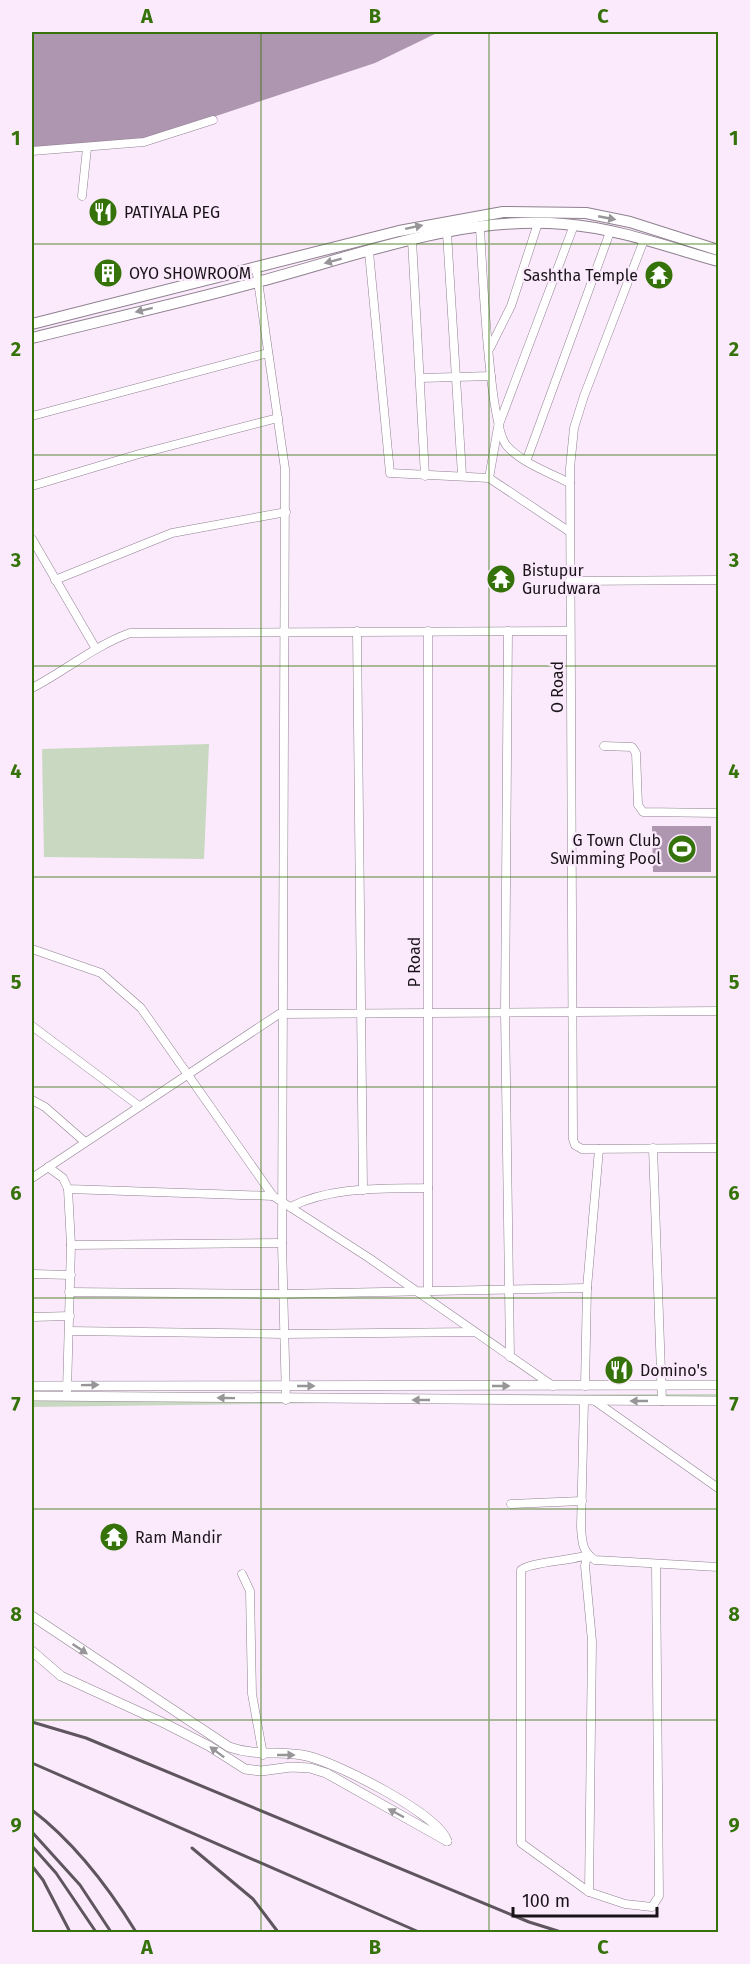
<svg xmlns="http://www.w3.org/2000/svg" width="750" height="1964" font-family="'Fira Sans',sans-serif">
	<rect width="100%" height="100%" fill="#fbeafc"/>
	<!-- green -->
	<g fill="#c8d8c1">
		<polygon points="209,744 204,859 44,857 42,749"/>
		<polygon points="718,1394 718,1398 32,1407 32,1396"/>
	</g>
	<!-- water -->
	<g fill="#ae95b0">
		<polygon points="32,32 439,32 375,63 144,140 32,149"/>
		<polygon points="652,826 711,826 711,872 653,872"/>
	</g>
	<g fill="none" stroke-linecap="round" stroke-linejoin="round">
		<!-- minor casing -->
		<g stroke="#8f8190" stroke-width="9">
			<g id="minor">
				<polyline points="32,151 144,142 213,120"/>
				<polyline points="82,196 87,148"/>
				<path d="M480 227C482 263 489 427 507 446 522 463 550 473 570 483"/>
				<polyline points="447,233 462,475"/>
				<polyline points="412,240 425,476"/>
				<polyline points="644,240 584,396 574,428 570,468 573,1139 575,1145 582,1149 718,1148"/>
				<polyline points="369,252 390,473 489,478 570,532"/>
				<polyline points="256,267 285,469 282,1243 286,1400"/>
				<polyline points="490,348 511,306 538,223"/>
				<polyline points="421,378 491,376"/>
				<polyline points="32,416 268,353"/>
				<polyline points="527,459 610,232"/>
				<polyline points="489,478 498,427 574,225"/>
				<polyline points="32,486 139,454 278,418"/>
				<polyline points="32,539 96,649"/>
				<polyline points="55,580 172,533 286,512"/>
				<polyline points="570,581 718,580"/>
				<polyline points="357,631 363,1190"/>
				<polyline points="428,631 428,1292"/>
				<polyline points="508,631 505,1012 510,1357"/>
				<path d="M32 688C65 671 94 646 130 633L570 631"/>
				<polyline points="604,746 632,747 636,753 638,805 643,812 718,813"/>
				<polyline points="32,949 101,973 141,1008 273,1196 369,1258 553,1386"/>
				<polyline points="32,1026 139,1106"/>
				<polyline points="32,1100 45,1107 85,1142"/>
				<polyline points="653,1148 662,1401"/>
				<polyline points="48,1167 63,1178 68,1189 273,1196"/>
				<polyline points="32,1178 279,1014 718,1011"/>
				<path d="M290 1207C333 1186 381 1189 428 1188"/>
				<polyline points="71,1245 282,1243"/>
				<polyline points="32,1274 71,1275"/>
				<polyline points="69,1292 282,1294 587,1288"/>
				<polyline points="32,1317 70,1316"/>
				<polyline points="69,1331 284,1334 473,1332"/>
				<polyline points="585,1386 587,1288 599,1149"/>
				<polyline points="67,1391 71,1245 68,1189"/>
				<path d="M584 1401 581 1527C582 1541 582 1552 595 1560L718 1567"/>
				<polyline points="595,1401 718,1488"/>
				<polyline points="511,1504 582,1501"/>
				<path d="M587 1555C571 1561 529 1562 521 1570V1843L589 1892 625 1904 652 1907 659 1896 656 1565"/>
				<polyline points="587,1555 585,1566 592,1641 589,1892"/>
				<polyline points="242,1574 250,1591 252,1694 263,1755"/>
			</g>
		</g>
		<!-- tertiary casing -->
		<g stroke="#8f8190" stroke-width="10">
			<g id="tertiary">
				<polyline points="32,1386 718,1385"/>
				<polyline points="32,1396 718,1401"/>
				<path d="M32 1616 229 1747C257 1757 280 1750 307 1756 337 1763 439 1814 447 1841"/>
				<polyline points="32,1651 61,1676 166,1724 209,1746 245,1769 261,1771 291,1767 310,1768 326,1773 447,1841"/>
			</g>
		</g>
		<!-- secondary casing -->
		<g stroke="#8f8190" stroke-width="12">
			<g id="secondary">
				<polyline points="32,324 399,231 503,212 586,213 630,222 718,250"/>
				<path d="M32 338C108 319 185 302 261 281 359 255 461 215 564 224 616 228 668 247 718 261"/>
			</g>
		</g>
		<!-- minor -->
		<use href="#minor" stroke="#fff" stroke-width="8"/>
		<!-- tertiary -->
		<use href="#tertiary" stroke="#fff" stroke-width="9"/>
		<!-- secondary -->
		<use href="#secondary" stroke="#fff" stroke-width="10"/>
		<!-- rail -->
		<g stroke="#5e555e" stroke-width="3">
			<polyline points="32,1722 86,1738 529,1922 561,1932"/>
			<polyline points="32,1763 419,1932"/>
			<path d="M32 1810C74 1842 109 1888 136 1932"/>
			<polyline points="32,1832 80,1885 111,1932"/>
			<polyline points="32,1846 56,1873 96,1932"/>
			<polyline points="192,1848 253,1899 278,1932"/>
			<polyline points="32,1866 43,1880 70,1932"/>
		</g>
	</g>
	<!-- one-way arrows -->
	<defs><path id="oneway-solid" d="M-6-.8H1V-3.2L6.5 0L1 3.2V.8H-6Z" transform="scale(1.5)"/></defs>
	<g fill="#989598">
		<use href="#oneway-solid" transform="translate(607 218) rotate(11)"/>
		<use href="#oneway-solid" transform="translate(414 227) rotate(-12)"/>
		<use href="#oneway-solid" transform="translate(333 261) rotate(165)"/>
		<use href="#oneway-solid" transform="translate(144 310) rotate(166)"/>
		<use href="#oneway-solid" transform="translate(90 1385) rotate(-1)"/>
		<use href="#oneway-solid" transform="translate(306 1386)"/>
		<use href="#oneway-solid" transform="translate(501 1386)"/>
		<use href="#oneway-solid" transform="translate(226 1398) rotate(-179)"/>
		<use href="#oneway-solid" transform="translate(421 1400) rotate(-180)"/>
		<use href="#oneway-solid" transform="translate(639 1401) rotate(180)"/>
		<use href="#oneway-solid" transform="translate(80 1649) rotate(34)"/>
		<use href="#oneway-solid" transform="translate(217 1752) rotate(-143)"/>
		<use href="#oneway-solid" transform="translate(286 1755)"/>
		<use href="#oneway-solid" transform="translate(396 1813) rotate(-152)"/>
	</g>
	<!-- grid -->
	<path fill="none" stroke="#35730a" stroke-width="1.5" stroke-opacity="0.55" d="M261 32V1932M489 32V1932M32 244H718M32 455H718M32 666H718M32 877H718M32 1087H718M32 1298H718M32 1509H718M32 1720H718"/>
	<!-- icons -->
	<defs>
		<g id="restaurant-disc" transform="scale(1.5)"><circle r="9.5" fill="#35730a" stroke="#fbeafc"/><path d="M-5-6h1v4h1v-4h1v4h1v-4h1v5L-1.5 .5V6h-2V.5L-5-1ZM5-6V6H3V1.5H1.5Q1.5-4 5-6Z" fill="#fff"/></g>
		<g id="building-disc" transform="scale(1.5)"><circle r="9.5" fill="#35730a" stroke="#fbeafc"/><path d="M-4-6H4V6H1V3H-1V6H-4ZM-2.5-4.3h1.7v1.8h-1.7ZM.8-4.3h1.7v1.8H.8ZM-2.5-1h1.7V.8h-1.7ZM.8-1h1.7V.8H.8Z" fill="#fff"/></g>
		<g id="temple-disc" transform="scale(1.5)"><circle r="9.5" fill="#35730a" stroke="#fbeafc"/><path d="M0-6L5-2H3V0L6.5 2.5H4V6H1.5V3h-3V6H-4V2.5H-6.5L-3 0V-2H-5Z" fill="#fff"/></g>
		<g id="stadium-disc" transform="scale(1.5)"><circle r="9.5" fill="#35730a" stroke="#fbeafc"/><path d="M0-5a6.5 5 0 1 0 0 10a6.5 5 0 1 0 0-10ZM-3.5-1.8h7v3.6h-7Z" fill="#fff"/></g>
	</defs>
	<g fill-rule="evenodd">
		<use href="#restaurant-disc" x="103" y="212"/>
		<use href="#building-disc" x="108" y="273"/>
		<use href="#temple-disc" x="659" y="275"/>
		<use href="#temple-disc" x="501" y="579"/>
		<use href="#stadium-disc" x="682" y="849"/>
		<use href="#restaurant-disc" x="619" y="1370"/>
		<use href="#temple-disc" x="114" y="1537"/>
	</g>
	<g text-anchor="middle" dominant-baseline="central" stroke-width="4.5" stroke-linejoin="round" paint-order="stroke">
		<!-- poi labels -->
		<g font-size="16" fill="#1a141a" stroke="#fbeafc" text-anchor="start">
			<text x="124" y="212">PATIYALA PEG</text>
			<text x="129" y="273">OYO SHOWROOM</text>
			<text x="638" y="275" text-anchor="end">Sashtha Temple</text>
			<text x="522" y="570">Bistupur<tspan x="522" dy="18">Gurudwara</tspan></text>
			<text x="661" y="840" text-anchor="end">G Town Club<tspan x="661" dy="18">Swimming Pool</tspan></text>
			<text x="640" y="1370">Domino's</text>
			<text x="135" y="1537">Ram Mandir</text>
		</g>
		<!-- street labels -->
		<g font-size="16" fill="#1a141a" stroke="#fbeafc">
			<text transform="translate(557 687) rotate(-90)">O Road</text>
			<text transform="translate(414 962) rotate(-90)">P Road</text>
		</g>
	</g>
	<!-- border -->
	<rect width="750" height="1964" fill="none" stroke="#fbeafc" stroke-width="66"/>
	<!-- scale -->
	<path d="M513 1907v9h144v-9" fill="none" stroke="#1a141a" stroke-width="3"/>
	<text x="522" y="1907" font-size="18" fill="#1a141a" stroke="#fbeafc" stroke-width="4.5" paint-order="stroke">100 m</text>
	<rect x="33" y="33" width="684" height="1898" fill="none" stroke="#35730a" stroke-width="2"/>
	<g font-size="20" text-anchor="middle" font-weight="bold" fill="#35730a">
		<text x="147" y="23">A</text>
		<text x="375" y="23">B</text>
		<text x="603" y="23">C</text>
		<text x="16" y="145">1</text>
		<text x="734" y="145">1</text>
		<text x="16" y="356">2</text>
		<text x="734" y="356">2</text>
		<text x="16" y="567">3</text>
		<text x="734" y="567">3</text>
		<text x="16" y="778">4</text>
		<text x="734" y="778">4</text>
		<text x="16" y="989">5</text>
		<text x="734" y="989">5</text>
		<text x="16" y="1200">6</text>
		<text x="734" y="1200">6</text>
		<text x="16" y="1411">7</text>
		<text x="734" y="1411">7</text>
		<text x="16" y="1621">8</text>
		<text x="734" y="1621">8</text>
		<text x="16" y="1832">9</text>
		<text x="734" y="1832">9</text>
		<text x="147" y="1954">A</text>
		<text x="375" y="1954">B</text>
		<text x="603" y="1954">C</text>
	</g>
</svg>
